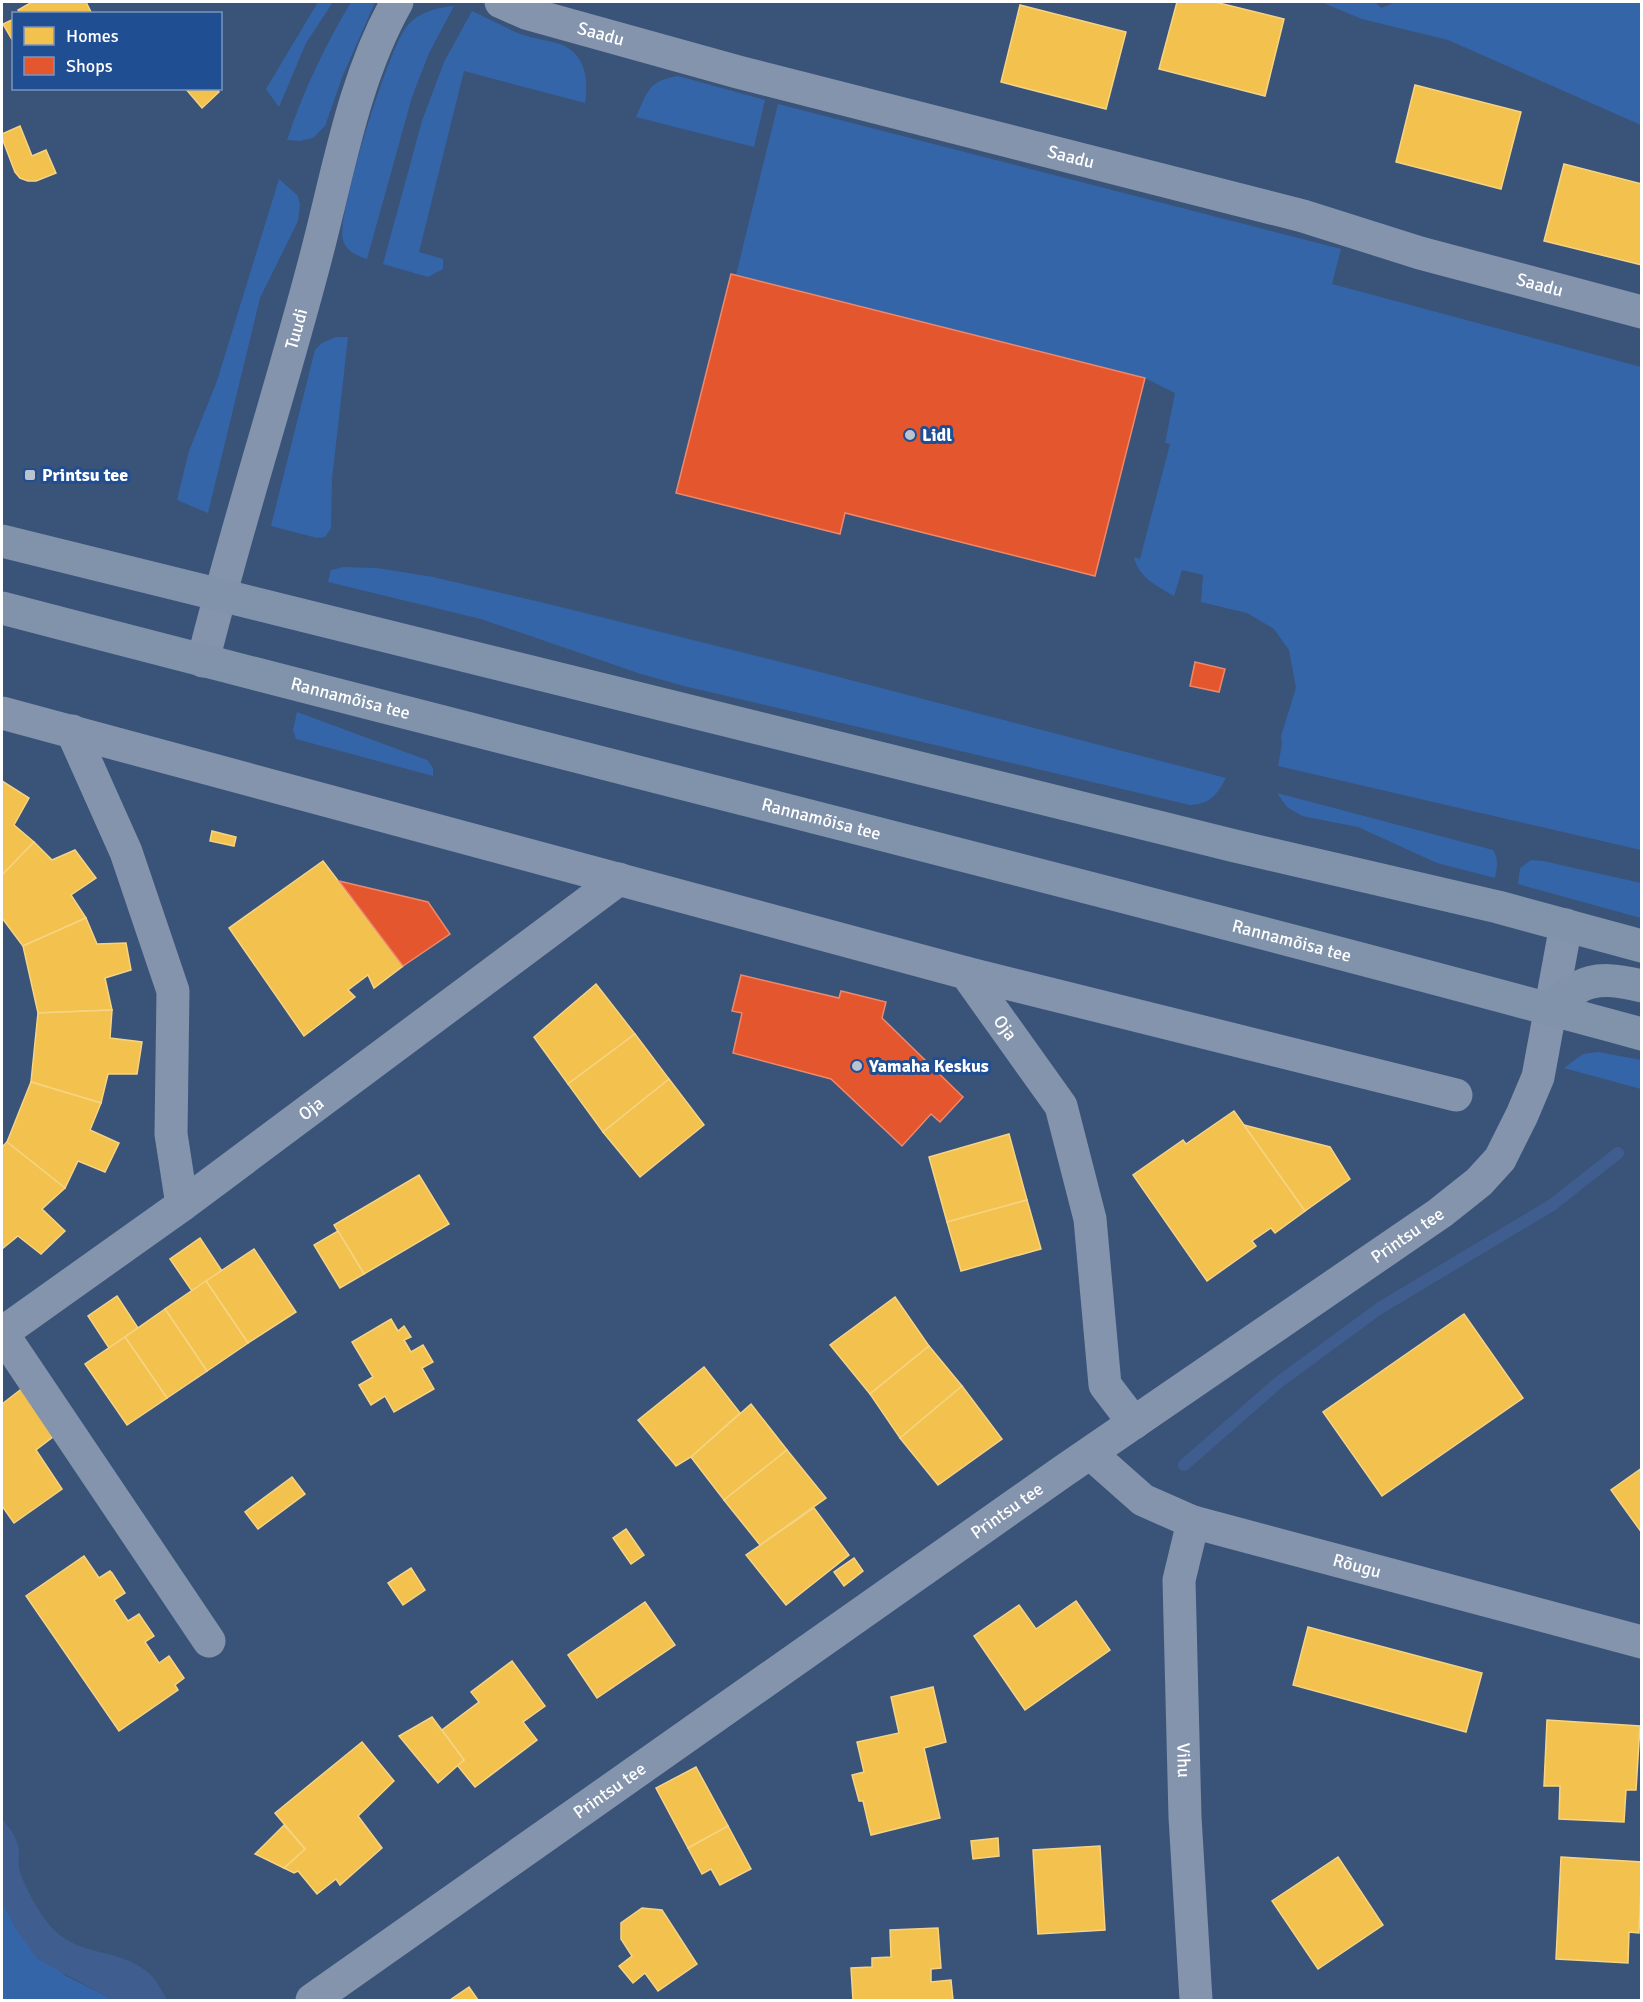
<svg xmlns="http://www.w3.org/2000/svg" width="1643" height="2002" font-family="Signika,sans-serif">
	<rect width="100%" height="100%" fill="#3a5379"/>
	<!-- green -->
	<g fill="#3565a9">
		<polygon points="318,2 333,2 306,43 279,107 266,89"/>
		<path d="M351 2H375L343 75 325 126 313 138 300 141 287 140C304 89 324 48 351 2Z"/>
		<polygon points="1321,2 1375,2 1381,8 1396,2 1641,2 1641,125 1448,40 1362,19"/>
		<path d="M454 6 429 53 412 97 367 259C357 256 346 251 343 240 336 215 388 52 405 29 417 12 435 8 454 6Z"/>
		<path d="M472 11C489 19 506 28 523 35 535 39 548 40 560 44 585 53 589 79 585 103L464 71 419 252 443 259V269L428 277 383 264 422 121 444 62Z"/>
		<path d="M678 76 765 100 754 147 636 117C648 91 648 81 678 76Z"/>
		<path d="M778 104 1341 249 1332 284 1641 367V850L1278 766 1282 744 1281 736 1296 688 1289 650 1274 629 1247 613 1201 602 1203 575 1182 570 1174 596C1157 586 1138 577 1134 557L1140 559 1170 444 1165 443 1175 393 1145 378 736 275Z"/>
		<polygon points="279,179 298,196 300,205 298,221 260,298 208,513 177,500 189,451 217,381"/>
		<polygon points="336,337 348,337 332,479 331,528 325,537 317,538 271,526 315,350 322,343"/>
		<path d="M344 567 377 568 433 577 565 608 789 664 1226 778C1217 795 1210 804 1190 805L684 686 641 674 481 619 328 582 331 570Z"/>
		<polygon points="297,712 427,760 433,768 433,776 296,739 293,730"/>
		<path d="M1277 793 1493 850C1499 859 1497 867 1495 878L1437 863 1358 827 1302 816 1287 807Z"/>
		<polygon points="1531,860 1543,861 1641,883 1641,918 1518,884 1520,868"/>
		<polygon points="1598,1052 1641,1060 1641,1089 1564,1068 1583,1054"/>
		<polygon points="2,1902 16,1929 66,1976 108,1997 109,2000 2,2000"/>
	</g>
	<!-- water -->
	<path fill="#3f5e8f" d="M2 1819C11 1830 19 1839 19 1854 19 1859 18 1863 19 1868 24 1887 41 1917 55 1931 81 1956 119 1949 146 1971 156 1978 161 1990 167 2000H111L108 1997 37 1959 16 1929 2 1902Z"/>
	<!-- homes -->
	<g fill="#f2c14e" stroke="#f6d483" stroke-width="1.5">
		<polygon points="32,2 86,2 92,14 20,14 18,10"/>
		<polygon points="1177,2 1215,2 1284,19 1265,96 1159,69"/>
		<polygon points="1020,5 1126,32 1106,109 1001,82"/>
		<polygon points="14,19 14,43 3,24"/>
		<polygon points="1415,85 1521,112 1501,189 1396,162"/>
		<polygon points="185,88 216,88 219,92 202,108"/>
		<polygon points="20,126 32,156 46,150 56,173 36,181 28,181 20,178 15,172 2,138 2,134"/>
		<polygon points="1564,164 1642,184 1642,265 1544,241"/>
		<polygon points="2,781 29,798 14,825 34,842 2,875"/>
		<polygon points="212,831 236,837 234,846 210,841"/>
		<polygon points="34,842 52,860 75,850 96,878 71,895 86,918 23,946 2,918 2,875"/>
		<polygon points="323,861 403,966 374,988 368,975 348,990 355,997 304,1036 229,928"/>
		<polygon points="86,918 97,944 126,943 131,970 105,978 112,1010 38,1013 23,946"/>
		<polygon points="596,984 635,1034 568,1084 534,1037"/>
		<polygon points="112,1010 110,1038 142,1042 137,1074 108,1074 101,1103 31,1082 38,1013"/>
		<polygon points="635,1034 669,1079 603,1132 568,1084"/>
		<polygon points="669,1079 704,1125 640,1177 603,1132"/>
		<polygon points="31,1082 101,1103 90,1130 119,1143 105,1172 78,1161 65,1188 7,1142"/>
		<polygon points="1234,1111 1305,1211 1275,1233 1271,1228 1252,1241 1256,1246 1207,1281 1133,1175 1183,1140 1186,1144"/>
		<polygon points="1244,1125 1330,1147 1350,1179 1305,1211"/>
		<polygon points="1009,1134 1027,1200 947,1222 929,1157"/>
		<polygon points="7,1142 65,1188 42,1209 65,1231 41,1254 18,1236 2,1249 2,1147"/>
		<polygon points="419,1175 449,1224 364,1274 334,1225"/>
		<polygon points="1027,1200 1041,1249 961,1271 947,1222"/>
		<polygon points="338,1231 364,1274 340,1288 314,1245"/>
		<polygon points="200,1238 222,1271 192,1291 170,1259"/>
		<polygon points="254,1249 296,1312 248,1343 206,1281"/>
		<polygon points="206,1281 248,1343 207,1371 165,1309"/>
		<polygon points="117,1296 138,1328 109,1348 88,1316"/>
		<polygon points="895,1297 929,1346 870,1394 830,1345"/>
		<polygon points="165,1309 207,1371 167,1398 125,1337"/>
		<polygon points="1464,1314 1523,1398 1382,1496 1323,1412"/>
		<polygon points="391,1319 398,1331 404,1326 411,1337 404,1340 411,1352 423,1345 433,1362 422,1368 434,1389 394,1412 385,1396 371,1405 359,1385 373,1377 352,1342"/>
		<polygon points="125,1337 167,1398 127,1425 85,1364"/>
		<polygon points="929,1346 962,1386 900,1438 870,1394"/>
		<polygon points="704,1367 740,1413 691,1457 676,1466 638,1420"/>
		<polygon points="962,1386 1002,1439 938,1485 900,1438"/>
		<polygon points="24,1387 58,1433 36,1450 62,1489 14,1523 2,1506 2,1404"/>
		<polygon points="751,1404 787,1450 724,1500 691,1457"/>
		<polygon points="787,1450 826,1498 760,1545 724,1500"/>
		<polygon points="1642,1468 1642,1533 1611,1490"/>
		<polygon points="292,1477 305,1494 258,1529 245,1512"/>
		<polygon points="814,1508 849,1555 786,1605 746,1555"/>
		<polygon points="626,1529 644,1555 631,1564 613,1538"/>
		<polygon points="84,1556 99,1578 110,1571 112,1573 125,1593 114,1600 128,1621 139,1614 154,1636 145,1642 159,1663 169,1656 184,1678 175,1685 178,1690 119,1731 26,1596"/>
		<polygon points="854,1558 863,1571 844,1586 834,1572"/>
		<polygon points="411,1568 425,1590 403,1605 388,1583"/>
		<polygon points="1076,1601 1110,1650 1025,1710 974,1636 1019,1605 1036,1629"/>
		<polygon points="645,1602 675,1645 597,1698 568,1655"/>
		<polygon points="1308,1627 1482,1673 1466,1732 1293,1685"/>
		<polygon points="512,1661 545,1706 523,1722 537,1740 475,1787 457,1765 464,1760 442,1730 479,1702 471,1692"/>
		<polygon points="933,1687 946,1742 924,1748 940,1818 871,1835 863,1801 859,1801 852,1775 864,1772 857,1742 899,1733 891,1697"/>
		<polygon points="432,1717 464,1760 438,1783 399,1736"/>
		<polygon points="1547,1720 1640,1726 1636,1790 1626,1790 1624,1822 1559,1819 1560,1786 1544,1786"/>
		<polygon points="362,1742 394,1781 358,1816 382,1848 340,1885 336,1879 317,1894 298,1871 294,1873 284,1868 305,1849 275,1813"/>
		<polygon points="696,1767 728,1826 688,1848 656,1788"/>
		<polygon points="284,1825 305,1849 284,1868 255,1854"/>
		<polygon points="728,1826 751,1869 720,1885 711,1869 702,1874 688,1848"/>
		<polygon points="998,1838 999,1856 973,1859 971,1841"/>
		<polygon points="1100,1846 1105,1930 1038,1934 1033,1850"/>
		<polygon points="1338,1857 1383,1925 1318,1969 1272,1901"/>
		<polygon points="1561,1857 1642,1862 1639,1933 1629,1932 1628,1963 1556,1959"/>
		<polygon points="642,1908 662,1910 697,1964 658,1991 645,1973 633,1983 619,1966 632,1956 621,1939 621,1923"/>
		<polygon points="938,1928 941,1968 931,1969 931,1982 951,1980 953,2000 853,2000 851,1968 872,1967 872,1958 891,1957 890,1930"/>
		<polygon points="469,1987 478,2000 450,2000"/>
	</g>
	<!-- shops -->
	<g fill="#e4572e" stroke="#ec896d" stroke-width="1.5">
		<polygon points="731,274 1145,378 1095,576 845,513 840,534 676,493"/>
		<polygon points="1195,662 1225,669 1219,692 1190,686"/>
		<polygon points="339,881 428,902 450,934 403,966"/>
		<polygon points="741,975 839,998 841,991 886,1002 882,1018 963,1097 940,1122 931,1114 902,1146 831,1079 733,1053 742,1013 732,1011"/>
	</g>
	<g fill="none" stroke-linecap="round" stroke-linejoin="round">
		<!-- stream -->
		<polyline stroke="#3f5e8f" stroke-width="12" points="1184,1465 1279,1382 1380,1308 1552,1205 1618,1153"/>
		<!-- minor -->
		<g stroke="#8394ac" stroke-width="33">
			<path id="s1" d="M501 2 526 13 738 72 1303 216 1420 253 1642 312"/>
			<path id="s2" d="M203 661C236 528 279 397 314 264 338 175 352 82 397 2"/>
			<path id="s3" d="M2 713 966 973 1061 1106 1090 1219 1105 1385 1134 1423"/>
			<polyline points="72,731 126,852 173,991 171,1134 182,1205"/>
			<polyline points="966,973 1456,1095"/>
			<path id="s4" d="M2 1333 182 1205 619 879"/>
			<polyline points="2,1333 209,1641"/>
			<path id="s5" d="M1091 1454 1143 1500 1193 1522 1642 1642"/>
			<path id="s6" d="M1193 1522 1179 1580 1185 1817 1196 2000"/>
			<path id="s7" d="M312 2000 1062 1472 1440 1213 1479 1182 1500 1159 1522 1115 1538 1077 1566 925"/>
		</g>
		<!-- major -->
		<g stroke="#8193ab" stroke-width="33">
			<polyline points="2,541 1235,846 1498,907 1642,946"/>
			<path id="s8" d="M2 608C548 751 1096 886 1642 1034"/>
			<path d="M1552 1009C1559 1003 1568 992 1577 988 1597 976 1621 981 1642 986"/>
		</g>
	</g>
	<!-- markers -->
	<g fill="#bac3d0" stroke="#204e93" stroke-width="2">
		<circle cx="910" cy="435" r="6"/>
		<rect x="24" y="469" width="12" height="12" rx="3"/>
		<circle cx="857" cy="1066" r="6"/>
	</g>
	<g text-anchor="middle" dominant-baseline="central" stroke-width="6" stroke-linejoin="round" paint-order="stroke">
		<!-- street labels -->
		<g font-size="18" fill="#fff" stroke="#204e93">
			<text stroke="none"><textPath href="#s1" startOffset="105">Saadu</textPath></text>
			<text stroke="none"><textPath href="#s1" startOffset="591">Saadu</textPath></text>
			<text stroke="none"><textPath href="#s1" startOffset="1077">Saadu</textPath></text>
			<text stroke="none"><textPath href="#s2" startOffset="345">Tuudi</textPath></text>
			<text stroke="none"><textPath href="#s8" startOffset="360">Rannamõisa tee</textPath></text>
			<text stroke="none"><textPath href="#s8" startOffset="846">Rannamõisa tee</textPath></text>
			<text stroke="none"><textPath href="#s8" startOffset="1332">Rannamõisa tee</textPath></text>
			<text stroke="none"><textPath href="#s3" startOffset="1066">Oja</textPath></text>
			<text stroke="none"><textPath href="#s4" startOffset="382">Oja</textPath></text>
			<text stroke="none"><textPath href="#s7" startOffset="1336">Printsu tee</textPath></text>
			<text stroke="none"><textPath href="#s7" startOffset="850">Printsu tee</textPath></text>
			<text stroke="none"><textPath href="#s5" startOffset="294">Rõugu</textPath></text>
			<text stroke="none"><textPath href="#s6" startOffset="240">Vihu</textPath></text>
			<text stroke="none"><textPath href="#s7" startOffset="364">Printsu tee</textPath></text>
		</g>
		<!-- poi labels -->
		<g font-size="18" font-weight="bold" fill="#fff" stroke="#204e93" text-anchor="start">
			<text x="922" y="435">Lidl</text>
			<text x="42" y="475">Printsu tee</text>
			<text x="869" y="1066">Yamaha Keskus</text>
		</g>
	</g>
	<!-- border -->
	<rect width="1643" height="2002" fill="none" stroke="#ffffff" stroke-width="6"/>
	<!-- legend -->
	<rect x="12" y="12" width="210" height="78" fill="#204e93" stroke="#7995be" stroke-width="1.5"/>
	<rect x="24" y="27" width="30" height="18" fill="#f2c14e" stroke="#7995be" stroke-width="1.5"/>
	<text x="66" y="42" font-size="18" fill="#ffffff">Homes</text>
	<rect x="24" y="57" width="30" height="18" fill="#e4572e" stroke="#7995be" stroke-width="1.5"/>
	<text x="66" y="72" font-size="18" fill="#ffffff">Shops</text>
</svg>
